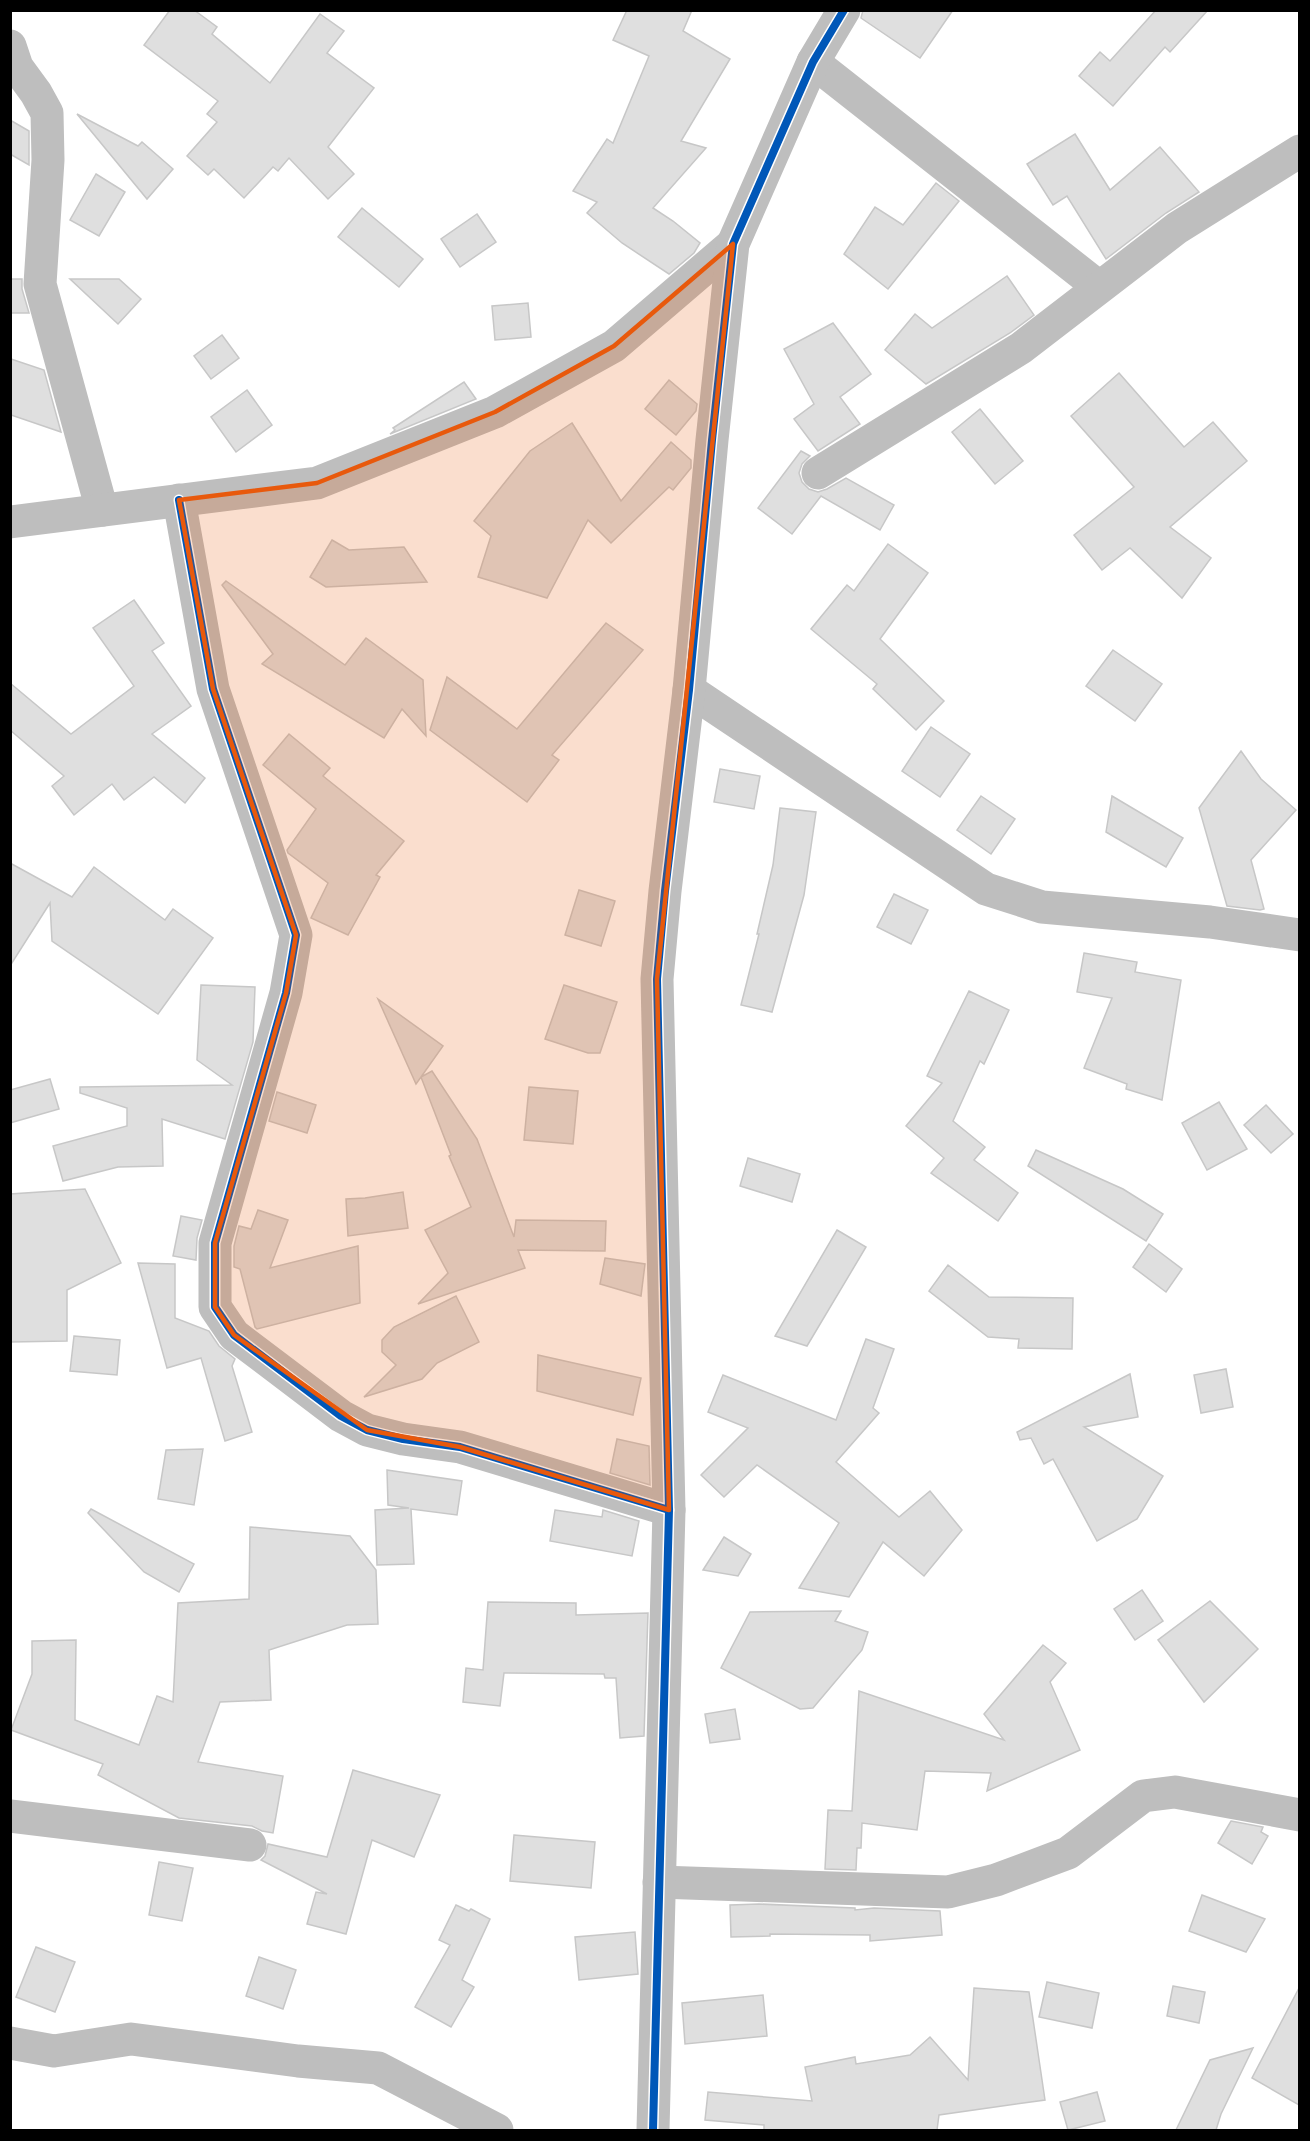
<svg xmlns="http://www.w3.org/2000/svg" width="1310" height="2141" font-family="'Varela Round',sans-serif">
	<rect width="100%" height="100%" fill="#fff"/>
	<!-- building -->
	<g fill="#dfdfdf" stroke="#c7c7c7" stroke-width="1.5">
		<polygon points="170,10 194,10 217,27 212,34 270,83 320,14 344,31 327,53 374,88 328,147 354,174 328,199 289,158 278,171 273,167 244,198 214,169 208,175 187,156 217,122 207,114 218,101 144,45"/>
		<polygon points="627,10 692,10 683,31 730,59 681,141 706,148 653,208 673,221 700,243 694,253 669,274 622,243 587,213 597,202 573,191 607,139 613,143 649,56 613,40"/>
		<polygon points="863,10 953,10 920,58 861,18"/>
		<polygon points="1156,10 1208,10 1170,52 1165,47 1113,106 1079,76 1100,52 1110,61"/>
		<polygon points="77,114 138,146 142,142 173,169 147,199"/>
		<polygon points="10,120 29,131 29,165 10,154"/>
		<polygon points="1075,134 1110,190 1160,147 1199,192 1166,213 1106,259 1067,196 1053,205 1027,164"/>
		<polygon points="96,174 125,192 99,236 70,220"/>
		<polygon points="936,183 959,201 888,289 844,254 875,207 903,225"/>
		<polygon points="362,208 423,259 399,287 338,237"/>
		<polygon points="477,214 496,242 460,267 441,239"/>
		<polygon points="1007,276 1034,315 1010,333 926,384 885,350 915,314 932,328"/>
		<polygon points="11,279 22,279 22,289 29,313 11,313"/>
		<polygon points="70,279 119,279 141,299 118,324"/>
		<polygon points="528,303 531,337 495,340 492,306"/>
		<polygon points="833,323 871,374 840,397 860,424 818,451 794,419 814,404 784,349"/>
		<polygon points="222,335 239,358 211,379 194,356"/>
		<polygon points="11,359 44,370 61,432 11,415"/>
		<polygon points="1119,373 1184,447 1213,422 1247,461 1170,527 1211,558 1182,598 1130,548 1102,570 1074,535 1134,487 1071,416"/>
		<polygon points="669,380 697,404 696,411 676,435 645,409"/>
		<polygon points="464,382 476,399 390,434 395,430 393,428"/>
		<polygon points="247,390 272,425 236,452 211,417"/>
		<polygon points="980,409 1023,461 995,484 952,432"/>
		<polygon points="572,423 621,501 671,442 691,460 691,468 673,490 669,487 611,543 588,520 547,598 478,577 491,536 474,521 530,451"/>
		<polygon points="801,451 810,456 802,464 799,473 802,482 809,489 818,492 827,489 846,478 894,505 880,530 821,496 792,534 758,508"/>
		<polygon points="332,540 349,550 404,547 427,582 326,587 310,577"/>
		<polygon points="888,544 928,573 880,639 944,701 916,730 873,689 877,684 811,629 847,585 854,591"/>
		<polygon points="226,581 345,665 366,638 423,680 426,736 402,709 384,738 262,664 273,654 222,585"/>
		<polygon points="134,600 164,643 152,651 191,706 152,734 205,778 185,803 154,777 124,800 112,784 74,815 52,786 64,776 10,730 10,683 71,734 134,686 93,628"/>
		<polygon points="606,623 643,650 552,755 559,760 527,802 430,730 447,677 517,729"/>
		<polygon points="1113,650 1162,684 1135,721 1086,686"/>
		<polygon points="931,727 970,754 940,797 902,771"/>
		<polygon points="289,734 330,768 323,776 404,841 376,875 380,877 348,935 311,918 328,883 288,853 287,850 316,809 263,765"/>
		<polygon points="1241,751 1261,779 1296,810 1251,860 1264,909 1260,910 1227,906 1199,808"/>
		<polygon points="720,769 760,776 754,809 714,802"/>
		<polygon points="981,796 1015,819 991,854 957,830"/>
		<polygon points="1112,796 1183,838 1166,867 1106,832"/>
		<polygon points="780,808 816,812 804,895 772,1012 741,1005 759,934 757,934 773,865"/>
		<polygon points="10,863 72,897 94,867 165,920 173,909 213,938 158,1014 52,941 50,903 10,966"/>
		<polygon points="579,890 615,901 601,946 565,935"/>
		<polygon points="894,894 928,910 911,944 877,927"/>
		<polygon points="1084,953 1137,962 1135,972 1181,980 1162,1100 1126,1089 1127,1084 1084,1068 1112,998 1077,992"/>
		<polygon points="201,985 255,987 253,1042 225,1139 162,1119 163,1166 118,1167 63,1181 53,1146 127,1126 127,1108 80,1093 80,1087 232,1085 197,1060"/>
		<polygon points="564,985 617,1002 600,1053 588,1053 545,1039"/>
		<polygon points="969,991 1009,1010 984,1064 980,1061 953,1121 985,1147 974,1160 1018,1193 998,1221 931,1173 944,1158 906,1126 942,1083 927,1076"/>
		<polygon points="378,999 443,1046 421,1077 432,1071 477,1139 514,1237 516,1220 606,1221 605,1251 518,1250 525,1268 418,1304 448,1273 425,1230 471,1207 449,1156 451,1155 421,1077 416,1084"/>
		<polygon points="50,1079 59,1109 10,1123 10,1090"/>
		<polygon points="529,1087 578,1091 573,1144 524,1140"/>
		<polygon points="277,1092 316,1105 307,1133 269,1121"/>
		<polygon points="1219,1102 1247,1149 1207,1170 1182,1123"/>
		<polygon points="1266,1105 1293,1134 1271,1153 1244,1125"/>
		<polygon points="1036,1150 1123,1189 1163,1214 1146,1241 1028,1166"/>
		<polygon points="748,1158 800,1174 792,1202 740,1186"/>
		<polygon points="85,1189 121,1263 67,1290 67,1341 10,1342 10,1194"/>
		<polygon points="403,1192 408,1228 348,1236 346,1199 365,1198"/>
		<polygon points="258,1210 288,1220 270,1268 358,1246 360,1303 257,1329 255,1327 240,1269 234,1267 234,1246 239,1226 251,1229"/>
		<polygon points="181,1216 202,1220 197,1238 196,1260 173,1256"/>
		<polygon points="837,1230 866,1247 807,1346 775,1336"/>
		<polygon points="1149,1244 1182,1269 1166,1292 1133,1267"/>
		<polygon points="605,1258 645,1264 641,1296 600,1284"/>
		<polygon points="138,1263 175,1264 175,1318 209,1331 219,1346 235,1359 232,1366 252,1432 225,1441 201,1358 167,1368"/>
		<polygon points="948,1265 989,1297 1073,1298 1072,1349 1018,1348 1019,1339 988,1337 929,1291"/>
		<polygon points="456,1296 479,1342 437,1363 422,1379 364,1397 396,1365 382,1352 382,1340 394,1327"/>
		<polygon points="74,1336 120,1340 117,1375 70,1371"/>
		<polygon points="866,1339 894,1349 873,1408 879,1413 836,1462 899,1517 930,1491 962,1530 924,1576 883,1542 849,1597 799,1588 839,1523 757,1465 724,1497 701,1475 748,1428 708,1412 723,1375 836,1420"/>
		<polygon points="538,1355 641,1378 633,1415 537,1391"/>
		<polygon points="1226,1369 1233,1407 1201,1413 1194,1375"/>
		<polygon points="1130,1374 1138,1417 1084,1427 1163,1476 1137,1519 1097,1541 1053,1459 1044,1464 1031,1438 1020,1440 1017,1432"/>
		<polygon points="617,1439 649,1446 650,1485 610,1473"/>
		<polygon points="203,1449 194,1505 158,1499 166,1450"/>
		<polygon points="387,1470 462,1481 457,1515 411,1509 414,1564 377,1565 375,1510 409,1508 388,1505"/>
		<polygon points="91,1509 194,1564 179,1592 144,1572 88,1513"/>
		<polygon points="555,1510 602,1517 603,1510 639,1521 632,1556 550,1541"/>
		<polygon points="250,1527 350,1536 376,1570 378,1624 347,1625 269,1650 271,1700 220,1702 198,1762 283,1776 273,1833 262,1831 252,1826 179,1818 98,1775 103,1764 11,1730 32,1674 32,1641 76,1640 75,1720 139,1745 157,1696 173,1702 178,1603 249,1599"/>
		<polygon points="724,1537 751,1554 738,1576 703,1570"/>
		<polygon points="1142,1590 1163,1621 1135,1640 1114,1609"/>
		<polygon points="1210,1601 1258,1649 1204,1702 1158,1640"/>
		<polygon points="488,1602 576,1603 576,1615 648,1613 644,1736 620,1738 616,1678 605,1678 604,1674 504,1673 500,1706 463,1702 466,1668 483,1670"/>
		<polygon points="841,1611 835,1621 868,1632 862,1650 813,1708 800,1709 721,1668 750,1612"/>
		<polygon points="1043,1645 1066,1663 1050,1682 1080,1750 987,1791 991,1773 925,1771 917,1830 862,1823 861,1848 857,1848 856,1870 825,1869 828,1810 852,1811 859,1691 1004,1740 984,1714"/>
		<polygon points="735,1709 740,1739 710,1743 705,1714"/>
		<polygon points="353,1770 440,1795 414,1857 372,1840 346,1934 307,1924 316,1892 327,1894 261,1860 265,1856 268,1844 327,1857"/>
		<polygon points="1231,1821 1263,1827 1261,1832 1268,1836 1252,1864 1218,1843"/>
		<polygon points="514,1835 595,1842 591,1888 510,1881"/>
		<polygon points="159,1862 193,1868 182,1921 149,1915"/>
		<polygon points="1202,1895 1265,1919 1246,1952 1189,1931"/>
		<polygon points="759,1904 855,1908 855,1910 874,1908 940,1911 942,1935 870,1941 870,1935 770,1934 770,1936 731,1937 730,1905"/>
		<polygon points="456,1905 469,1911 471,1909 490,1919 462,1980 474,1987 451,2027 415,2007 450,1945 439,1940"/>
		<polygon points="635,1932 638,1974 579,1980 575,1937"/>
		<polygon points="36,1947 75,1962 55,2012 16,1997"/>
		<polygon points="259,1957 296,1970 283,2009 246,1996"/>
		<polygon points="1047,1982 1099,1993 1092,2028 1039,2017"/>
		<polygon points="1173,1986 1205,1992 1199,2023 1167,2016"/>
		<polygon points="974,1988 1029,1992 1045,2100 939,2115 937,2130 764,2130 764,2125 705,2120 708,2092 812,2101 805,2067 855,2057 856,2064 910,2055 930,2037 968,2080"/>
		<polygon points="1299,1988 1299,2105 1252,2078"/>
		<polygon points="763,1995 767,2036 685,2044 682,2003"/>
		<polygon points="1253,2048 1221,2114 1216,2130 1176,2130 1210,2060"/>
		<polygon points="1097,2092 1105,2121 1068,2130 1060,2102"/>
	</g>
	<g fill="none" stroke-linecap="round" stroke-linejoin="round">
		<!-- minor -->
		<g stroke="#bebebe" stroke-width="33">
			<polyline points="10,46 17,67 36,93 47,113 48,160 40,284 102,510"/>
			<polyline points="813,62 1099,287"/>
			<polyline points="818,473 1021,348 1177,228 1300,151"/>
			<polyline points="179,500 213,689 296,935 286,993 215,1243 215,1307 234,1335 341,1416 367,1430 403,1439 460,1447 669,1510"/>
			<polyline points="10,522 317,483 495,412 614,346 733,244"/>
			<polyline points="689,690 986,889 1042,907 1210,922 1300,935"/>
			<polyline points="10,1816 250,1845"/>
			<polyline points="659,1882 948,1892 996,1880 1068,1853 1143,1796 1175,1792 1300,1815"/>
			<polyline points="10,2043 54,2051 131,2039 298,2061 378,2068 497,2130"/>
			<polyline points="653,2130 669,1510 657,979 665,891 689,690 712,440 733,244 813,62 844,10"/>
		</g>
		<!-- cycleway casing -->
		<g stroke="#fff" stroke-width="11">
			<g id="cycleway">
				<polyline points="179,500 213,689 296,935 286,993 215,1243 215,1307 234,1335 341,1416 367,1430 403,1439 460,1447 669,1510"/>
				<polyline points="653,2130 669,1510 657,979 665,891 689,690 712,440 733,244 813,62 844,10"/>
			</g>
		</g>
		<!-- cycleway -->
		<use href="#cycleway" stroke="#0057b8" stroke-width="8"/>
	</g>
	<!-- marked area -->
	<path fill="#e8590c" fill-opacity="0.2" stroke="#e8590c" stroke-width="4.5" stroke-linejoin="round" d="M733 244 657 979 669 1510 460 1447 367 1430 234 1335 215 1307V1243L286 993 296 935 213 689 179 500 317 483 495 412 614 346Z"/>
	<!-- border -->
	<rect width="1310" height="2141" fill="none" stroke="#000000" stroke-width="24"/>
</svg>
